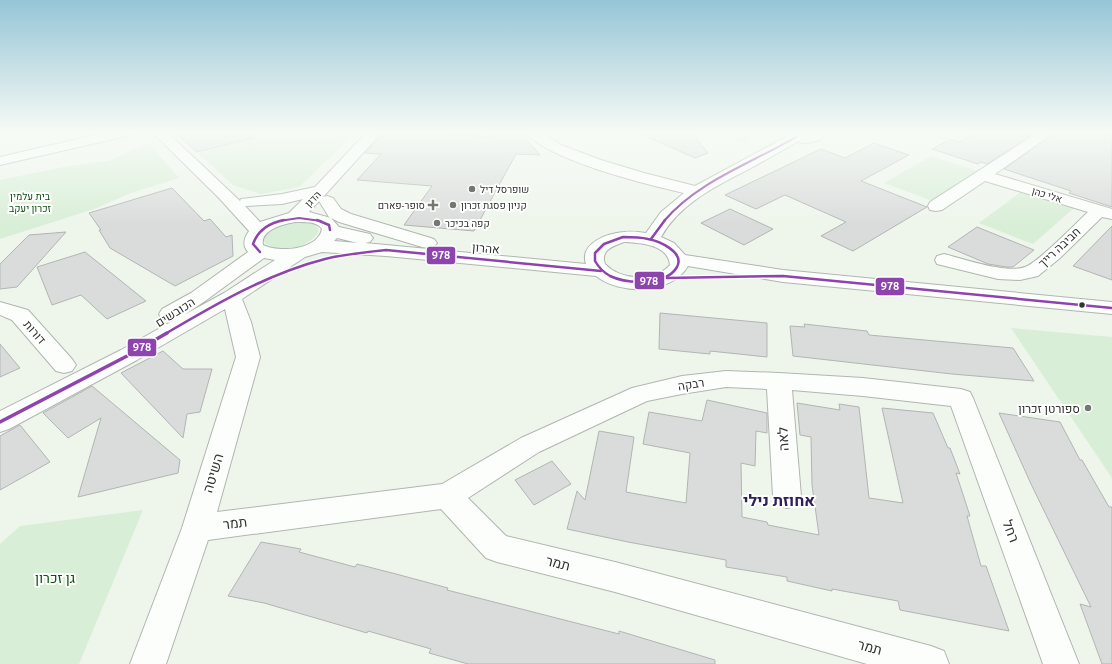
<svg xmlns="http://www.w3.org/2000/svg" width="1112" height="664" font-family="Ubuntu,Heebo,sans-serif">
	<rect width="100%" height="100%" fill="#eef6ec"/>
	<!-- green -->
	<g fill="#d9eed7">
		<polygon points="281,132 356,132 299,187 261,194 233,185 198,153"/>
		<polygon points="709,132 761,132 745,143"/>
		<polygon points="149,143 179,178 128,194 97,208 0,239 0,180 69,166 108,161"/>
		<polygon points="931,156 978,171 933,201 884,183"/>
		<polygon points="1022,191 1074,208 1033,244 979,223"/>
		<path d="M295 222 313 224 318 228V233C308 248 279 256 264 242V237L275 227Z"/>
		<polygon points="1011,328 1112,337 1112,478"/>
		<polygon points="143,510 79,664 0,664 0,544 20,526"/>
	</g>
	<!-- building -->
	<g fill="#d9dcdb" stroke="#b1b5b3">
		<polygon points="174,132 254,132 254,138 197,152"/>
		<polygon points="383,132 432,132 490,137 489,132 520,132 540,155 516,154 474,231 404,225 432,186 357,180 381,154 365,153"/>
		<polygon points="636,132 691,132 708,153 695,158"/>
		<polygon points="976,132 1036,132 987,164 981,162 978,164 932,149 951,139 960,142"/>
		<polygon points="1056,132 1100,132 1112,135 1112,207 1069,193 1071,191 1004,169"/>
		<polygon points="874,143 909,155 861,181 927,207 853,251 821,236 846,222 785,195 756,209 725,195 821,149 845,158"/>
		<polygon points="172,188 204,221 210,219 226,237 232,235 233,256 175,286 110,248 99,230 101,230 89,213"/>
		<polygon points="730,209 773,229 744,245 701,223"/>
		<polygon points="1112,226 1112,280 1073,266"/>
		<polygon points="977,227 1034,250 1013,267 1007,267 988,264 948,247"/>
		<polygon points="66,232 17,287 0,289 0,264 29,235"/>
		<polygon points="85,252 146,301 107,319 81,295 52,305 37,267"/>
		<polygon points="660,313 767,323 767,357 710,351 710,354 659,349"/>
		<polygon points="804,324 867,331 869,335 1013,348 1034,381 952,374 793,356 790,326 805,327"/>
		<polygon points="0,344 20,368 0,377"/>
		<polygon points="163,351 183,369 212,369 200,412 187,414 183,438 121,373"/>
		<polygon points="92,386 180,460 178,473 78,497 101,418 68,438 43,413"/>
		<polygon points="707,400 767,413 767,433 756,431 755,466 741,463 742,517 767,522 768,525 819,535 812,485 811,437 800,435 797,403 840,410 839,404 859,407 869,498 903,503 882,408 933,413 948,448 950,448 960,474 956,473 970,516 967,516 981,566 986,566 1009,631 900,610 898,601 832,589 832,591 787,581 787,577 726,567 726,560 628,542 567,529 577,491 585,500 599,431 634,437 626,492 686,503 690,453 643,444 649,412 702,421"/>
		<polygon points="999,413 1060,422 1080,460 1082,460 1109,507 1112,507 1112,664 1102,664 1080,604 1091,607 1031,484"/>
		<polygon points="20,425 50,462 0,490 0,436"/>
		<polygon points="552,461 571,484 534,505 515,480"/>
		<polygon points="261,542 301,549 299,552 355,567 357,564 396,574 448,588 447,590 619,634 619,631 715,660 715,664 468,664 429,653 431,649 368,631 367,633 264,603 228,596"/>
	</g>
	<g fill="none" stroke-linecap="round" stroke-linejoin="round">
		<!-- minor casing -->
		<g stroke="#b0b6b0" stroke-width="2">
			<g id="minor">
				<polygon points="108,132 133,132 131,135 0,165 0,157"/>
				<path d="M152 132H167L240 201 241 199 282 194 315 187 367 132H382L323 197 327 196 333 198 341 209 351 214 434 239 437 243 434 247 428 248 422 247 339 222 329 217 319 201 309 212 331 218 339 227 370 234 373 238 370 242 365 243 586 264C579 243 608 233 624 232 631 231 639 232 646 233L661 212 684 193C649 185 546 160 526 132H541L561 145 601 160 644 173 695 186 786 137 782 132C791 132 800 135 808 134L806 132H820L822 137 820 140 808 143 797 142C782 151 767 159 751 168 718 185 680 203 661 237L674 243 685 255 783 270 1112 302V314L783 282 688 266C671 295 620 295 596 276L386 256 322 252 305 257 242 299 251 322 260 357 217 512 442 484 521 438 632 388 682 376 726 371 779 373 863 378 961 389 970 392 973 398 1079 664H1043L951 406 863 396 792 390 801 496 797 505 787 508 777 505 773 496 767 389 726 387 682 394 647 401 539 452 468 498 506 536 615 562 931 646 944 651 949 664H867L615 592 497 562 486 558 441 509 208 540 166 664H130L182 528 236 357 225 309 137 360 9 429 0 432V411L121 350 176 319 170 321 162 319 159 314 162 309 191 293 248 252C242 245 244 238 249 231L219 198ZM303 199 289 213 260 222 245 206 282 204ZM295 222C304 222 317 221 322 229 318 250 279 253 263 245 260 230 283 224 295 222ZM337 238 358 243 334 241ZM624 242C640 243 668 244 670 265 654 283 620 280 605 264 600 250 613 246 624 242ZM264 258 275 260 224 293 184 315 205 301Z"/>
				<path d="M1039 132H1055L995 174 1112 209V219L1102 217 1060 258 1038 276 1020 280 998 279 937 264 935 260 937 256 944 254C964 259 1006 274 1025 267 1039 262 1075 224 1088 212L985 181 942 210 936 211 930 210 928 206 930 202Z"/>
				<polygon points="0,302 28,310 72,359 76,365 72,371 64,373 56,371 12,320 0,315"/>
			</g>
		</g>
		<!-- minor -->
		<use href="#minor" fill="#fcfefc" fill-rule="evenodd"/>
		<!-- bus-1-far2 casing -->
		<g stroke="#fff" stroke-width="4">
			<g id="bus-1-far2">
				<polyline points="279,221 299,218 321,221"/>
				<path d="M664 221C698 181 752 163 796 137"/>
			</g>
		</g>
		<!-- bus-1-far1 casing -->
		<g stroke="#fff" stroke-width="5">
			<g id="bus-1-far1">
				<polyline points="317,220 329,225 330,230"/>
				<path d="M623 237C631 237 640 237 648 239 659 241 685 252 677 267 666 286 627 284 610 276 603 272 599 268 595 261V253L604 244Z"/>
				<polyline points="651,239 665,220"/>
				<path d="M260 252 253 244C258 230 269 223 284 220"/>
				<polyline points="667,278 783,276 1112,308"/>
				<path d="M165 334C216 304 267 274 325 259 345 254 366 252 386 250L601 271"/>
			</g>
		</g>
		<!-- bus-1 casing -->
		<g stroke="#fff" stroke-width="6">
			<polyline id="bus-1" points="0,422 129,355 167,333"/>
		</g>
		<!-- bus-1-far2 -->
		<use href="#bus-1-far2" stroke="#8e44ad" stroke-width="2"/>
		<!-- bus-1-far1 -->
		<use href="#bus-1-far1" stroke="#8e44ad" stroke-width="2.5"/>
		<!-- bus-1 -->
		<use href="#bus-1" stroke="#8e44ad" stroke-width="3.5"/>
	</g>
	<!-- sky -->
	<linearGradient id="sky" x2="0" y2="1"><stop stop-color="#96c5d6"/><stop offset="0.59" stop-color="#f7fbf6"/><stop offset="1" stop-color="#f7fbf6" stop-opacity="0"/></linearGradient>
	<rect width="1112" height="225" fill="url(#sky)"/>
	<!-- markers -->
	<g fill="#727971" stroke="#fff" stroke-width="1.5">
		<circle cx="472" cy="189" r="4"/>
		<path d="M431 199h4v4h4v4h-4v4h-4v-4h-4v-4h4z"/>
		<circle cx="453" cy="205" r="4"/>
		<circle cx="437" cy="223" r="4"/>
		<circle cx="1088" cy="408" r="4"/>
	</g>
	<circle fill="#30352f" stroke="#fff" stroke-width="1.5" cx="1082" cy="305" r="3.5"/>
	<g text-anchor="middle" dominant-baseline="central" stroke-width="4" stroke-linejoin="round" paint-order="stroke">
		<!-- far-poi labels -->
		<g font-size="10" fill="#30352f" stroke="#fff" text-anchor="start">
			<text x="480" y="189">שופרסל דיל</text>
			<text x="425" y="205" text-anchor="end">סופר-פארם</text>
			<text x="461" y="205">קניון פסגת זכרון</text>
			<text x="445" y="223">קפה בכיכר</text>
		</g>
		<!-- far-street labels -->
		<g font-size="10" fill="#30352f" stroke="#fff">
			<text transform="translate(1047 195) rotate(17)">אלי כהן</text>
			<text transform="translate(313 199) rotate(-46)">הדגן</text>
		</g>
		<!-- far-park labels -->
		<g font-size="10" fill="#0e5013" stroke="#fff">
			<text x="30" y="196">בית עלמין<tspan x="30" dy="12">זכרון יעקב</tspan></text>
		</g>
		<!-- street labels -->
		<g font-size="12" fill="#30352f" stroke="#fff">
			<text transform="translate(1059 247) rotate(-43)">חביבה רייך</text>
			<text transform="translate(486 248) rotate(5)">אהרון</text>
			<text transform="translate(175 312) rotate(-32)">הכובשים</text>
			<text transform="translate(35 332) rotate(49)">דורות</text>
			<text transform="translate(691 384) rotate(-9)">רבקה</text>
		</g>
		<!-- poi labels -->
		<g font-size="12" fill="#30352f" stroke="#fff" text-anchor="end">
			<text x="1080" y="408">ספורטן זכרון</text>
		</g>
		<!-- near-street labels -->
		<g font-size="14" fill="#30352f" stroke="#fff">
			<text transform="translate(783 439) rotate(-94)">לאה</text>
			<text transform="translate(213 473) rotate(-73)">השיטה</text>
			<text transform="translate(235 523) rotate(-7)">תמר</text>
			<text transform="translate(1011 531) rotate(69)">רחל</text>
			<text transform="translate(558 563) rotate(14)">תמר</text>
			<text transform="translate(870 647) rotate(15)">תמר</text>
		</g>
		<!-- near-park labels -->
		<g font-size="14" fill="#0e5013" stroke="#fff">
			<text x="55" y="578">גן זכרון</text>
		</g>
		<!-- near-neighbourhood labels -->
		<g font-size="16" font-weight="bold" fill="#2e205a" stroke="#fff">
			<text x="779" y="500">אחוזת נילי</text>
		</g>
	</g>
	<g stroke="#fff" stroke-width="1.5">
		<rect x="426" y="246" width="30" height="19" rx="4" fill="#8e44ad"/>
		<rect x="634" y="271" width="31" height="19" rx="4" fill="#8e44ad"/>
		<rect x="875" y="277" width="30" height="19" rx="4" fill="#8e44ad"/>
		<rect x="127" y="338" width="30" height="19" rx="4" fill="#8e44ad"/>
	</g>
	<g font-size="11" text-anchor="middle" font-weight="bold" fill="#fff">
		<text x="441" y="259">978</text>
		<text x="649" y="285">978</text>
		<text x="890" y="290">978</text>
		<text x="142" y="351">978</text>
	</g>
</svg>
